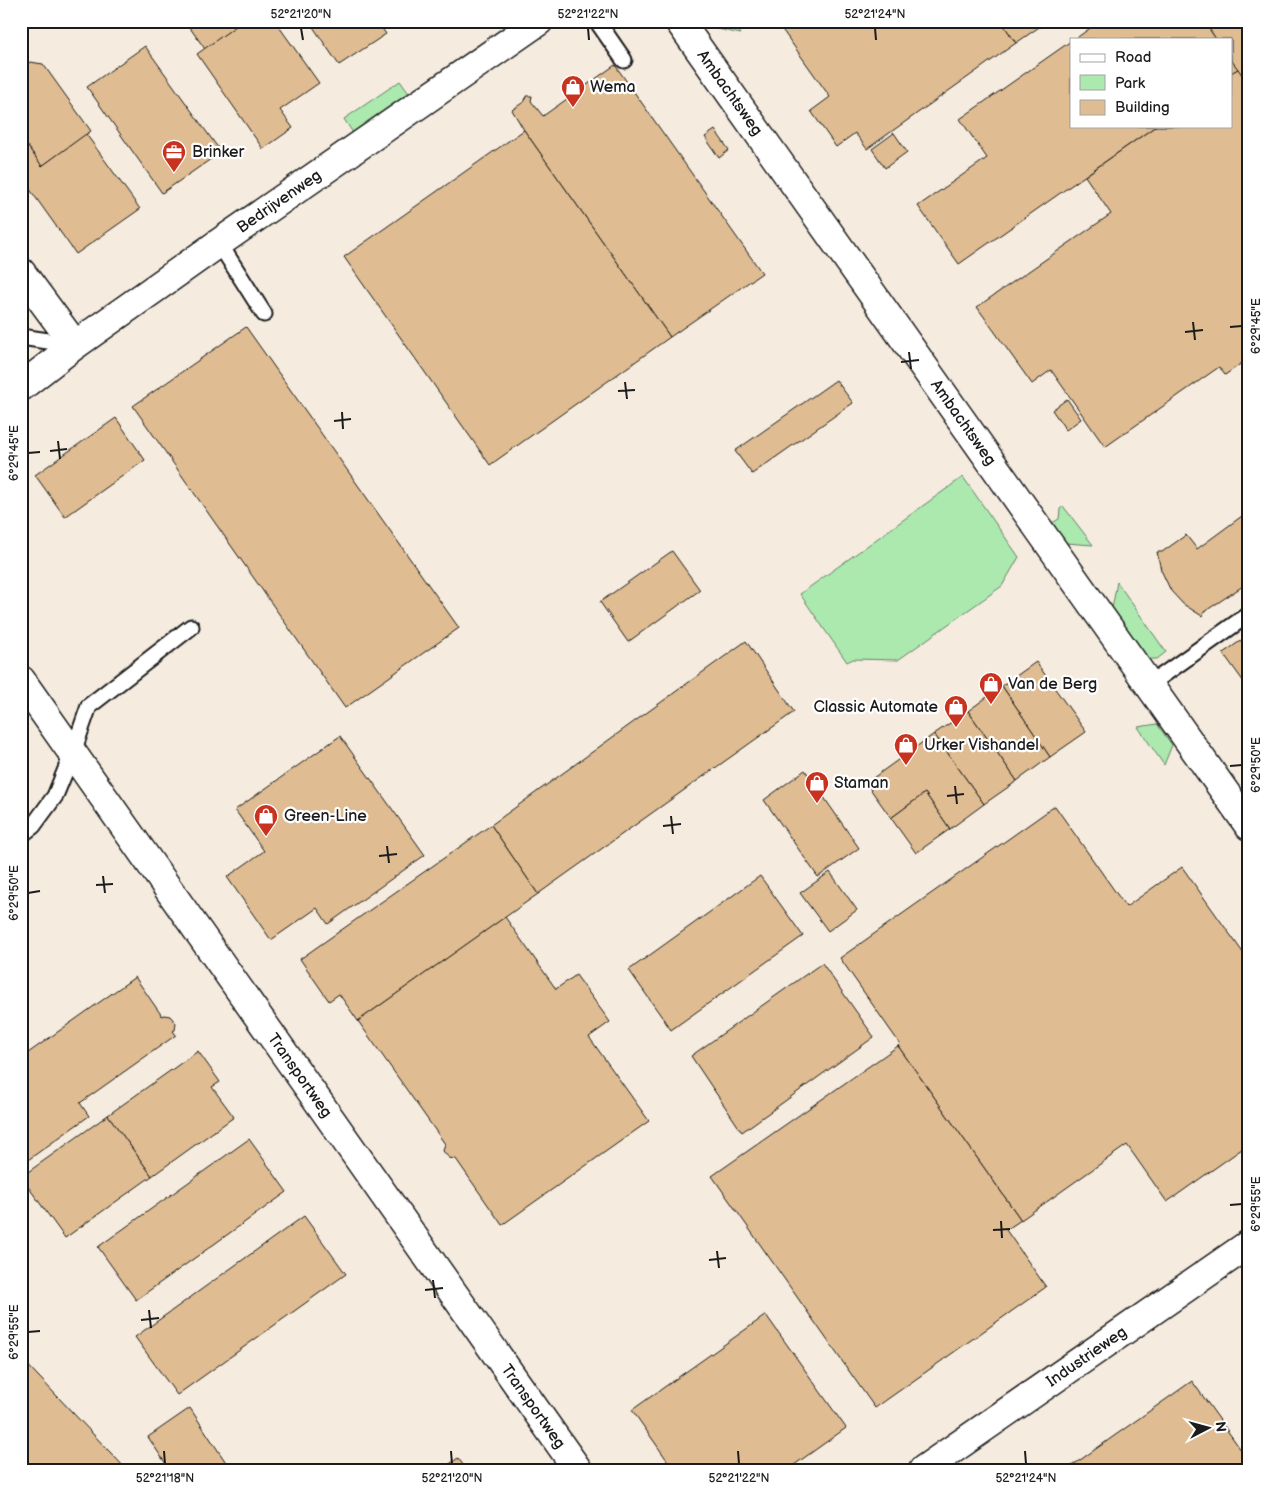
<svg xmlns="http://www.w3.org/2000/svg" width="1270" height="1491" font-family="'Balsamiq Sans',sans-serif">
	<rect width="100%" height="100%" fill="#fff"/>
	<filter id="ink" filterUnits="userSpaceOnUse"><feTurbulence type="fractalNoise" baseFrequency=".02" numOctaves="2"/><feDisplacementMap in="SourceGraphic" scale="10" xChannelSelector="R" yChannelSelector="G"/><feConvolveMatrix kernelMatrix="1 2 1 2 8 2 1 2 1" color-interpolation-filters="sRGB"/></filter>
	<g filter="url(#ink)">
		<!-- built -->
		<path fill="#f5ebde" fill-rule="evenodd" d="M21 21H1249V1470H21ZM1071 39H1231V126H1071Z"/>
		<!-- green -->
		<g fill="#abe9af" stroke="#648266">
			<polygon points="697,21 733,21 741,34 708,27"/>
			<polygon points="400,81 410,95 355,136 344,119"/>
			<polygon points="963,477 1019,557 1002,586 898,660 853,659 847,662 800,594"/>
			<polygon points="1063,506 1093,545 1066,543 1052,523 1059,519 1060,509"/>
			<polygon points="1117,582 1166,652 1157,659 1148,659 1112,609"/>
			<polygon points="1157,724 1172,745 1164,765 1138,727"/>
		</g>
		<!-- building -->
		<g fill="#dfbc91" stroke="#1c1c1c">
			<polygon points="168,21 182,21 173,28"/>
			<polygon points="185,21 243,21 205,49"/>
			<polygon points="243,21 275,21 319,83 280,110 293,128 263,149 197,54"/>
			<polygon points="309,21 377,21 386,34 339,65"/>
			<polygon points="776,21 1001,21 1016,43 867,149 855,133 836,147 811,111 830,97"/>
			<polygon points="1001,21 1048,21 1016,43"/>
			<polygon points="1100,21 1204,21 1216,39 1075,39"/>
			<polygon points="1204,21 1249,21 1249,85 1231,60 1231,39 1216,39"/>
			<polygon points="1071,41 1071,126 1156,126 959,264 918,206 987,158 960,119"/>
			<polygon points="145,46 221,152 162,193 87,87"/>
			<polygon points="1231,60 1238,69 1231,73"/>
			<polygon points="30,62 43,64 91,131 42,166 21,137 21,68"/>
			<polygon points="615,65 762,273 670,337 524,130 512,110 525,101 526,96 532,96 531,101 543,116"/>
			<polygon points="1238,69 1249,85 1249,358 1225,375 1219,367 1105,447 1051,370 1032,384 977,307 1111,214 1085,176 1156,126 1231,126 1231,73"/>
			<polygon points="524,130 670,337 490,465 344,257"/>
			<polygon points="715,130 729,150 719,158 705,137"/>
			<polygon points="894,133 907,152 885,168 872,149"/>
			<polygon points="86,134 140,209 76,254 21,177 21,152 28,147 42,166"/>
			<polygon points="246,327 459,628 345,708 133,406"/>
			<polygon points="836,380 853,403 752,474 735,451"/>
			<polygon points="1067,399 1081,419 1066,430 1052,410"/>
			<polygon points="116,418 145,460 65,517 35,475"/>
			<polygon points="1242,516 1249,526 1249,582 1204,612 1202,616 1183,604 1171,591 1161,570 1157,552 1162,552 1186,535 1197,549"/>
			<polygon points="672,551 700,590 628,642 600,602"/>
			<polygon points="1249,635 1249,689 1223,653"/>
			<polygon points="746,641 794,712 538,894 491,825"/>
			<polygon points="1036,662 1086,732 1050,757 1002,686"/>
			<polygon points="1002,686 1050,757 1017,781 968,711"/>
			<polygon points="968,711 1017,781 984,804 934,734"/>
			<polygon points="934,734 984,804 950,829 925,793 891,818 866,783"/>
			<polygon points="340,736 425,855 328,924 317,908 271,940 227,877 264,851 235,810"/>
			<polygon points="805,770 859,848 818,877 764,800"/>
			<polygon points="925,793 950,829 916,853 891,818"/>
			<polygon points="1055,806 1126,907 1182,867 1249,961 1249,1144 1167,1202 1127,1145 1021,1220 898,1046 900,1044 840,958"/>
			<polygon points="491,825 538,894 358,1021 339,994 329,1001 300,959"/>
			<polygon points="830,872 857,910 828,931 800,893"/>
			<polygon points="760,876 803,936 671,1030 629,970"/>
			<polygon points="505,917 556,989 576,975 610,1022 589,1037 649,1121 502,1225 456,1159 449,1158 443,1151 445,1144 358,1021"/>
			<polygon points="822,963 874,1037 742,1132 691,1056"/>
			<polygon points="135,977 162,1016 164,1015 170,1016 176,1023 175,1030 173,1031 176,1035 80,1103 89,1116 21,1165 21,1058"/>
			<polygon points="898,1046 1021,1220 1006,1230 1046,1287 875,1408 712,1176"/>
			<polygon points="198,1051 220,1082 212,1087 234,1117 152,1176 108,1115"/>
			<polygon points="108,1115 152,1176 65,1238 21,1177"/>
			<polygon points="249,1139 287,1192 136,1300 98,1247"/>
			<polygon points="304,1216 346,1274 177,1395 135,1337"/>
			<polygon points="766,1315 846,1428 787,1470 674,1470 632,1410"/>
			<polygon points="21,1358 127,1470 21,1470"/>
			<polygon points="1192,1381 1249,1461 1249,1470 1066,1470"/>
			<polygon points="190,1408 231,1470 170,1470 148,1437"/>
			<polygon points="458,1458 467,1470 441,1470"/>
		</g>
		<g fill="none" stroke-linecap="round" stroke-linejoin="round">
			<!-- lane casing -->
			<g stroke="#1c1c1c" stroke-width="19">
				<g id="lane">
					<polyline points="597,21 624,60"/>
					<polyline points="219,243 264,314"/>
					<polyline points="21,337 75,345"/>
					<polyline points="1149,685 1249,614"/>
					<polyline points="21,835 33,826 55,796 73,752 89,706 191,627"/>
				</g>
			</g>
			<!-- street casing -->
			<g stroke="#1c1c1c" stroke-width="31">
				<g id="street">
					<path id="s1" d="M679 21 1249 826"/>
					<polyline points="21,272 75,345"/>
					<path id="s2" d="M21 387 75 345 219 243 539 21"/>
					<path id="s3" d="M21 680 578 1470"/>
					<path id="s4" d="M923 1470 1249 1244"/>
				</g>
			</g>
			<!-- lane -->
			<use href="#lane" stroke="#fff" stroke-width="15"/>
			<!-- street -->
			<use href="#street" stroke="#fff" stroke-width="28"/>
		</g>
	</g>
	<!-- ticks -->
	<path fill="none" stroke="#1c1c1c" stroke-width="2" d="M301 28 303 40M588 28 589 40M875 28 876 40M1193 322 1195 340M1230 327 1242 326M1185 332 1203 330M909 352 911 369M901 362 919 360M625 382 627 399M618 391 635 390M342 412 343 429M334 421 351 419M58 441 60 459M50 451 67 449M28 453 40 452M1230 766 1242 765M955 786 957 804M947 796 964 794M671 816 673 834M663 826 681 824M387 846 389 863M379 856 397 854M103 876 105 893M96 885 113 884M28 893 40 891M1230 1205 1242 1204M1001 1221 1002 1238M993 1230 1010 1229M717 1251 719 1268M709 1260 726 1258M433 1280 435 1298M425 1290 443 1288M149 1310 151 1328M141 1320 159 1318M28 1332 40 1331M164 1451 165 1464M451 1451 452 1464M738 1451 739 1464M1025 1451 1026 1464"/>
	<!-- icons -->
	<defs>
		<g id="shop-pin" transform="scale(1.25)"><path d="M0 17L-7.5 6A9.5 9.5 0 1 1 7.5 6Z" fill="#c8321e" stroke="#fff"/><path d="M-5-2.5h2.3a2.7 3.5 0 0 1 5.4 0H5L5.5 6h-11ZM-1.5-2.5h3a1.5 2.3 0 0 0-3 0Z" fill="#fff"/></g>
		<g id="office-pin" transform="scale(1.25)"><path d="M0 17L-7.5 6A9.5 9.5 0 1 1 7.5 6Z" fill="#c8321e" stroke="#fff"/><path d="M-6-3h4V-5.5h4V-3h4V5H-6ZM-1-4.5V-3h2v-1.5ZM-6 0V1H6V0Z" fill="#fff"/></g>
	</defs>
	<g fill-rule="evenodd">
		<use href="#shop-pin" x="573" y="87"/>
		<use href="#office-pin" x="174" y="152"/>
		<use href="#shop-pin" x="991" y="684"/>
		<use href="#shop-pin" x="956" y="707"/>
		<use href="#shop-pin" x="906" y="745"/>
		<use href="#shop-pin" x="817" y="783"/>
		<use href="#shop-pin" x="266" y="816"/>
	</g>
	<g text-anchor="middle" dominant-baseline="central" stroke-width="4.5" stroke-linejoin="round" paint-order="stroke">
		<!-- poi labels -->
		<g font-size="16" fill="#1c1c1c" stroke="#fff" text-anchor="start">
			<text x="590" y="87">Wema</text>
			<text x="192" y="152">Brinker</text>
			<text x="1008" y="684">Van de Berg</text>
			<text x="938" y="707" text-anchor="end">Classic Automate</text>
			<text x="924" y="745">Urker Vishandel</text>
			<text x="834" y="783">Staman</text>
			<text x="284" y="816">Green-Line</text>
		</g>
		<!-- street labels -->
		<g font-size="16" fill="#1c1c1c" stroke="#fff">
			<text stroke="none"><textPath href="#s1" startOffset="88">Ambachtsweg</textPath></text>
			<text stroke="none"><textPath href="#s2" startOffset="318">Bedrijvenweg</textPath></text>
			<text stroke="none"><textPath href="#s1" startOffset="492">Ambachtsweg</textPath></text>
			<text stroke="none"><textPath href="#s3" startOffset="484">Transportweg</textPath></text>
			<text stroke="none"><textPath href="#s4" startOffset="199">Industrieweg</textPath></text>
			<text stroke="none"><textPath href="#s3" startOffset="889">Transportweg</textPath></text>
		</g>
	</g>
	<!-- margin -->
	<rect width="1270" height="1491" fill="none" stroke="#fff" stroke-width="55"/>
	<!-- legend -->
	<rect x="1070" y="38" width="162" height="90" fill="#ffffff" stroke="#a4a4a4"/>
	<rect x="1080" y="54" width="25" height="8" fill="#ffffff" stroke="#a4a4a4"/>
	<text x="1115" y="62" font-size="15" fill="#1c1c1c">Road</text>
	<rect x="1080" y="75" width="25" height="15" fill="#abe9af" stroke="#a4a4a4"/>
	<text x="1115" y="88" font-size="15" fill="#1c1c1c">Park</text>
	<rect x="1080" y="100" width="25" height="15" fill="#dfbc91" stroke="#a4a4a4"/>
	<text x="1115" y="112" font-size="15" fill="#1c1c1c">Building</text>
	<!-- north arrow -->
	<g transform="translate(1208 1428) rotate(84)" stroke="#ffffff" stroke-width="4" paint-order="stroke">
	<path d="M0-4L9 19L0 12L-9 19Z" fill="#1c1c1c"/>
	<text y="-8" font-size="14" font-weight="bold" text-anchor="middle" fill="#1c1c1c">N</text>
	</g>
	<rect x="28" y="28" width="1214" height="1436" fill="none" stroke="#1c1c1c" stroke-width="2"/>
	<g font-size="12" text-anchor="middle" fill="#1c1c1c">
		<text x="301" y="18">52°21'20"N</text>
		<text x="588" y="18">52°21'22"N</text>
		<text x="875" y="18">52°21'24"N</text>
		<text transform="translate(1256 326) rotate(-90)" y="4">6°29'45"E</text>
		<text transform="translate(14 453) rotate(-90)" y="4">6°29'45"E</text>
		<text transform="translate(1256 765) rotate(-90)" y="4">6°29'50"E</text>
		<text transform="translate(14 893) rotate(-90)" y="4">6°29'50"E</text>
		<text transform="translate(1256 1204) rotate(-90)" y="4">6°29'55"E</text>
		<text transform="translate(14 1332) rotate(-90)" y="4">6°29'55"E</text>
		<text x="165" y="1482">52°21'18"N</text>
		<text x="452" y="1482">52°21'20"N</text>
		<text x="739" y="1482">52°21'22"N</text>
		<text x="1026" y="1482">52°21'24"N</text>
	</g>
</svg>
